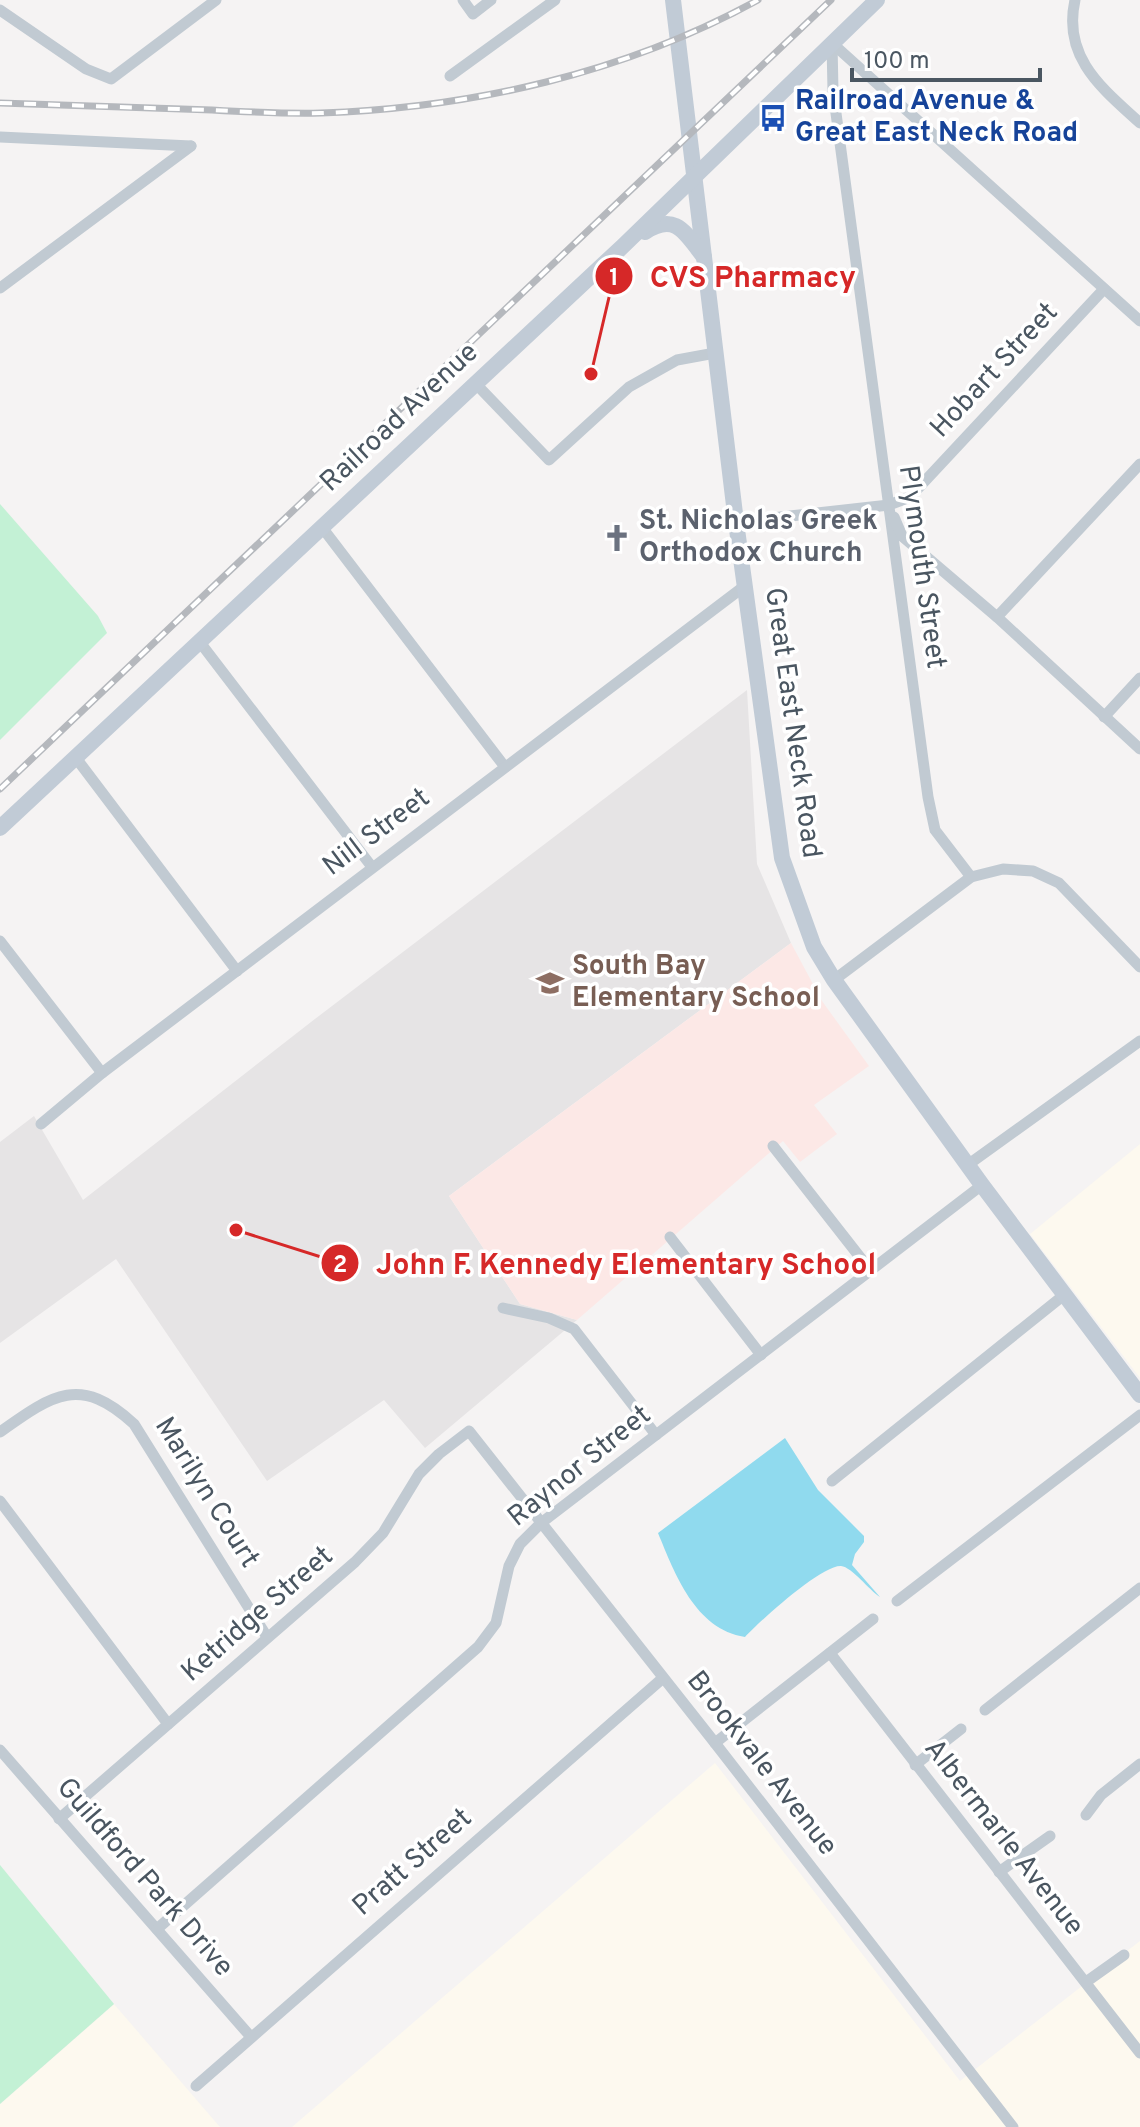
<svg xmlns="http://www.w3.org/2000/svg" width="1140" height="2127" font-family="Overpass,sans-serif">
	<rect width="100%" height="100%" fill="#f5f3f3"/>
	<!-- commercial -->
	<g fill="#fdf9ef">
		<polygon points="1140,1144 1140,1378 1030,1234"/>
		<polygon points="715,1763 960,2081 1140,1941 1140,2127 292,2127"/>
		<polygon points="114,2004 220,2127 0,2127 0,2104"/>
	</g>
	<!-- education -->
	<polygon fill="#e6e4e5" points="747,690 757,864 791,943 449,1196 520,1304 577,1320 425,1448 384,1400 267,1481 116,1259 0,1343 0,1142 34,1116 83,1200 311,1022"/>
	<!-- medical -->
	<polygon fill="#fce8e6" points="791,943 822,1001 869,1066 814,1105 837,1134 800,1162 783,1141 577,1320 520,1304 449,1196"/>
	<!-- green -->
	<g fill="#c3f1d5">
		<polygon points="0,504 98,616 107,633 0,740"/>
		<polygon points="0,1865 114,2004 0,2104"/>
	</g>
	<!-- water -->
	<path fill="#90daee" d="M785 1438 818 1490 864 1536V1542L855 1554 852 1565 880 1597C869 1590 852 1567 841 1566 821 1565 759 1622 745 1637 695 1629 675 1574 658 1533Z"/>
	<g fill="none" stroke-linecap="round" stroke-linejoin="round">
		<!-- minor -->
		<g stroke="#c1cad2" stroke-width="11">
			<polyline points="463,0 473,14 491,0"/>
			<path d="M1075 0C1062 58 1103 89 1140 123"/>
			<polyline points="0,10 86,69 111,79 216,0"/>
			<polyline points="832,43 833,91 928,797 935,830 971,877"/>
			<polyline points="832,43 1140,321"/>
			<polyline points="450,76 555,0"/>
			<polyline points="0,137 191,146"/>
			<polyline points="0,288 191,146"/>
			<polyline points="476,384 549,460 629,387 677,360 715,353"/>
			<polyline points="894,517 902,536 997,617 1140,749"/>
			<polyline points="736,522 889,505 910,497 1104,289"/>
			<polyline points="321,526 505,767"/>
			<polyline points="997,617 1140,464"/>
			<polyline points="199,641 372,867"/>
			<polyline points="1104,717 1140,678"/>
			<polyline points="76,758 237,971"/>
			<polyline points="0,941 102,1073"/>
			<polyline points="834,980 971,877 1003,869 1033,871 1059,883 1140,967"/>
			<polyline points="41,1124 102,1073 746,585"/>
			<polyline points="773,1146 870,1270"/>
			<polyline points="969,1164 1140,1041"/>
			<polyline points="670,1237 761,1355"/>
			<polyline points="503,1308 549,1318 574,1329 656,1435"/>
			<path d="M0 1432C52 1395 80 1374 134 1424L267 1637"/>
			<polyline points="832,1481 1064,1295"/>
			<polyline points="0,1501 168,1724"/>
			<polyline points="897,1601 1140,1415"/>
			<polyline points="830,1653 1140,2053"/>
			<polyline points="985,1710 1140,1588"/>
			<polyline points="715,1743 873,1619"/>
			<polyline points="0,1750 251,2037"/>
			<polyline points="915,1765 961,1729"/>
			<polyline points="1086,1815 1101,1795 1140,1764"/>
			<polyline points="59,1819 355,1562 383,1533 419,1474 439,1454 469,1431 715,1743 1013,2127"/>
			<polyline points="999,1872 1050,1836"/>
			<polyline points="157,1929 478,1647 496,1623 509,1566 520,1544 541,1523 982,1185"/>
			<polyline points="1086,1982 1124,1955"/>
			<polyline points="196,2086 663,1678"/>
		</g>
		<!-- secondary -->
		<g stroke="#c1cbd6" stroke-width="16">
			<polyline points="673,0 736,522 782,858 814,947 834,980 982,1185 1140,1395"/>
			<path d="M645 232C676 212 685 233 704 257"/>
			<polyline points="0,828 623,246 877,0"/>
		</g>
		<!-- rail casing -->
		<g stroke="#b5b8bd" stroke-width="7">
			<g id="rail">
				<path d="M0 103C71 105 141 108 212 110 248 112 285 114 321 113 472 108 625 73 758 0"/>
				<polyline points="0,789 831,0"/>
			</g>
		</g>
		<!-- rail -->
		<use href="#rail" stroke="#fff" stroke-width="4" stroke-dasharray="12" stroke-linecap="butt"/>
	</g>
	<!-- icons -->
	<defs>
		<g id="bus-bare" transform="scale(2.16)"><path d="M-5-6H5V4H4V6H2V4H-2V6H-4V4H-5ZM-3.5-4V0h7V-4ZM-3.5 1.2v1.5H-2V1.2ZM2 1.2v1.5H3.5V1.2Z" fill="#1a4fb4" stroke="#fff" stroke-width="2.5" paint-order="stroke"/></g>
		<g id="church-bare" transform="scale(2.16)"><path d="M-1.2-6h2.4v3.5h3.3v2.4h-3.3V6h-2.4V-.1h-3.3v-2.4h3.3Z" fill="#6b7280" stroke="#fff" stroke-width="2.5" paint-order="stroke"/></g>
		<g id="school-bare" transform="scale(2.16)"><path d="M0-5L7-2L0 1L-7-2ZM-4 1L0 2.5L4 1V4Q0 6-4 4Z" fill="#8d6e63" stroke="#fff" stroke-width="2.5" paint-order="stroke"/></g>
	</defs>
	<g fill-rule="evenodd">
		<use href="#bus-bare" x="773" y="118"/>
		<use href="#church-bare" x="617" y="538"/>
		<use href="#school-bare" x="550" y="983"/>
	</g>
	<g text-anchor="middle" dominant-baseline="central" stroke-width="7" stroke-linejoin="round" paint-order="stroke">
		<!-- transit labels -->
		<g font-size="28" font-weight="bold" fill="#164399" stroke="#fff" text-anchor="start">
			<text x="795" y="102">Railroad Avenue &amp;<tspan x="795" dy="32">Great East Neck Road</tspan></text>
		</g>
		<!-- street labels -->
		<g font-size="28" fill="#4a5661" stroke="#fff">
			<text transform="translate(995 371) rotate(-47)">Hobart Street</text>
			<text transform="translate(400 418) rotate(-43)">Railroad Avenue</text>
			<text transform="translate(921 567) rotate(82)">Plymouth Street</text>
			<text transform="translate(792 723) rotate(82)">Great East Neck Road</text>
			<text transform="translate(377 833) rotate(-37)">Nill Street</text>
			<text transform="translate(580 1467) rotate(-39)">Raynor Street</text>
			<text transform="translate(206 1493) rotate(58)">Marilyn Court</text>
			<text transform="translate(258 1615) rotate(-41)">Ketridge Street</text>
			<text transform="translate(761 1764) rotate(52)">Brookvale Avenue</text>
			<text transform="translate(1003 1838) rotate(52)">Albermarle Avenue</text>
			<text transform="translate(413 1863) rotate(-41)">Pratt Street</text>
			<text transform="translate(144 1878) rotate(49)">Guildford Park Drive</text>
		</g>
		<!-- worship labels -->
		<g font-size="28" font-weight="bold" fill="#5b616d" stroke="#fff" text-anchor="start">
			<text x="639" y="522">St. Nicholas Greek<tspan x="639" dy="32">Orthodox Church</tspan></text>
		</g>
		<!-- education labels -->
		<g font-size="28" font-weight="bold" fill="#785e54" stroke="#fff" text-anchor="start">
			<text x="572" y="967">South Bay<tspan x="572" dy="32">Elementary School</tspan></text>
		</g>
	</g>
	<!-- callouts -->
	<path fill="none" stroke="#d62828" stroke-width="3" d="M591 374L614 276M236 1230L340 1263"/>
	<g fill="#d62828" stroke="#fff" stroke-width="3">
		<circle cx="591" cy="374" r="8"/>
		<circle cx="236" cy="1230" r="8"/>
		<circle cx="614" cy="276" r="20"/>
		<circle cx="340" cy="1263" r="20"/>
	</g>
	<g font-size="24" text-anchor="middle" font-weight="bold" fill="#fff">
		<text x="614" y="285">1</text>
		<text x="340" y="1272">2</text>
	</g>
	<g font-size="30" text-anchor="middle" font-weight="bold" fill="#d62828" stroke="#fff" stroke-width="7" stroke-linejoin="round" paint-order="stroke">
		<text x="753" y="287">CVS Pharmacy</text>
		<text x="626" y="1274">John F. Kennedy Elementary School</text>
	</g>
	<!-- scale -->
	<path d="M852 68v12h188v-12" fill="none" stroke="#4a5661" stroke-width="4"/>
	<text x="864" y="68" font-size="24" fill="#4a5661" stroke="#ffffff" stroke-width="6" paint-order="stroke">100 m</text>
</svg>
